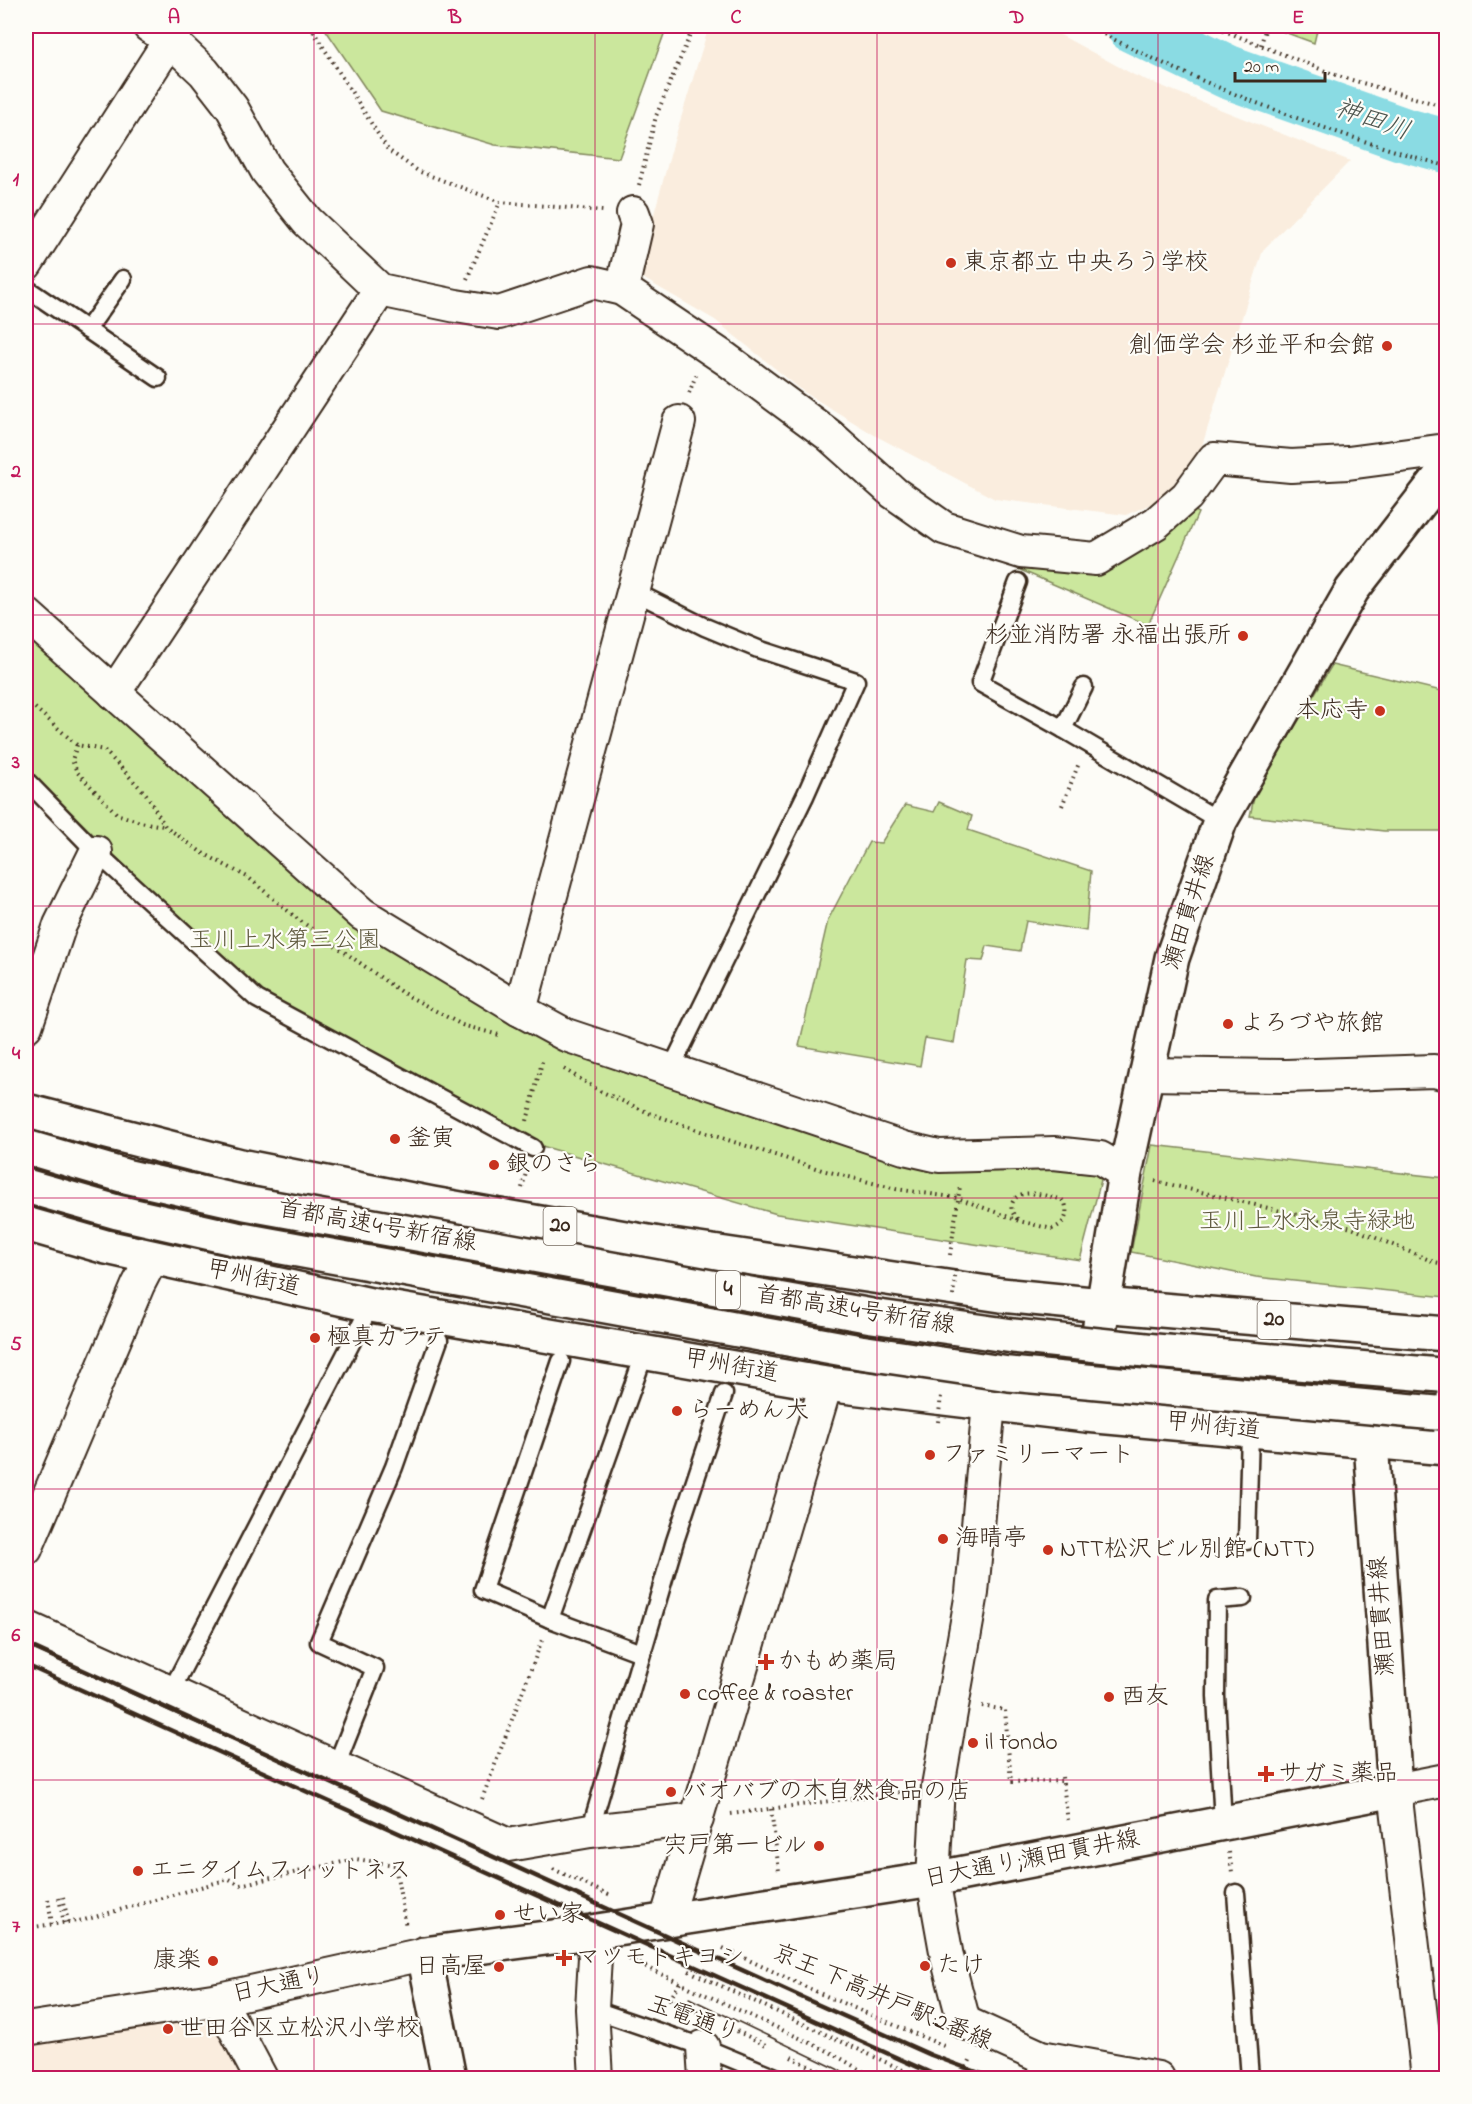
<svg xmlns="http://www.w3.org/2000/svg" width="1472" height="2104" font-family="'Indie Flower','Klee One',sans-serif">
	<rect width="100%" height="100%" fill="#fdfcf7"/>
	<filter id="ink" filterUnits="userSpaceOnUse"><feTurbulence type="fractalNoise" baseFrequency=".0167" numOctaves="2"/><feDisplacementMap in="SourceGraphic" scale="12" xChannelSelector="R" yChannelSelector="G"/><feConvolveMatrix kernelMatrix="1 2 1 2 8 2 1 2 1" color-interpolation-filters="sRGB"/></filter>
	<g filter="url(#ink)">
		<!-- built -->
		<g fill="#faedde">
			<polygon points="709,26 1044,26 1134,75 1350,161 1263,250 1202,446 1162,499 1126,515 995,499 876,436 804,392 715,320 641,277 652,221 674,141"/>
			<polygon points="210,2011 240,2078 26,2078 26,2046"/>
		</g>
		<!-- green -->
		<g fill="#cbe79d" stroke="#83885e" stroke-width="1.5">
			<polygon points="323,26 667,26 619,158 495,145 381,111"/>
			<polygon points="1268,26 1318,26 1314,43"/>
			<polygon points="1189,504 1198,513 1148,625 1018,569 1020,559 1097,565"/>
			<polygon points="26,624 236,818 562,1043 905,1157 1088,1167 1101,1180 1080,1260 777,1214 542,1146 247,986 26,768"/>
			<polygon points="1332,665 1446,692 1446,831 1384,831 1250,816 1255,793"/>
			<polygon points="939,802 972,816 968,830 1091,871 1086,931 1026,921 1020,951 987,946 983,961 967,960 954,1043 925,1038 920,1066 799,1046 828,920 869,842 881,843 905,805 934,812"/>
			<polygon points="1152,1145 1446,1178 1446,1297 1256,1277 1131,1252"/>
		</g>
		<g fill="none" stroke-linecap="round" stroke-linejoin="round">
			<!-- river -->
			<polyline stroke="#8adbe3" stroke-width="54" points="1133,26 1228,72 1402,134 1446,146"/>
			<!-- lane casing -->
			<g stroke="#3b2a1e" stroke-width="21">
				<g id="lane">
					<polyline points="26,288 158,378"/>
					<polyline points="87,330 123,279"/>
					<polyline points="1018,582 980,683 1063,729 1220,821"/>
					<polyline points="633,591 705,627 758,649 856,681 805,796 671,1069"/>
					<polyline points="1063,729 1084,687"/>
					<polyline points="26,780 96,852 257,999 533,1148"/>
					<polyline points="561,1361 483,1590 550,1619 641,1653"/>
					<polyline points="1247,1541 1250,1431"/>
					<polyline points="550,1619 645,1352"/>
					<polyline points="170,1693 371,1305"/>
					<polyline points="336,1766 375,1668 319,1642 394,1467 439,1340"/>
					<polyline points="1223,1823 1216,1696 1217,1600 1243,1598"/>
					<polyline points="590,1831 675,1541 724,1394"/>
					<polyline points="1236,1893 1250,2078"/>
					<polyline points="592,2009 703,2047 778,2078"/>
				</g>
			</g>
			<!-- street casing -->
			<g stroke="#3b2a1e" stroke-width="36">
				<g id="street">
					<polyline points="149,26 170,40 204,72 232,108 267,171 307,221 380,290 456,306 499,313 592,282 622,289 726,359 829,435 894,493 944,528 1021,552 1096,559 1156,523 1187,496 1214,459 1291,466 1348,463 1446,450"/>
					<polyline points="26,264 170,40"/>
					<polyline points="622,289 637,224 633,213"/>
					<polyline points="26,614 362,914 520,1010 566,1035 904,1148 939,1156 1054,1153 1100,1158 1125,1173"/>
					<polyline points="114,693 380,290"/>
					<polyline points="520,1010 679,422"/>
					<polyline points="26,1026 60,925 96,852"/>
					<polyline points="1146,1074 1286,1076 1434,1071 1446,1074"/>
					<polyline points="989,1403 972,1593 938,1786 933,1879 947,1957 964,2022 1041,2057 1158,2078"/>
					<polyline points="26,1549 138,1285 152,1258"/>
					<polyline points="26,1627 508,1845 590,1831 697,1819"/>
					<polyline points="666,1921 826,1384"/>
					<polyline points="591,1932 595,1957 592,2009 596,2078"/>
					<polyline points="219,1999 261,2078"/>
					<polyline points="26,2029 219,1999 424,1954"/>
					<polyline points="703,2047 705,2078"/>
					<polyline points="1428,2078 1395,1790 1446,1780"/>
				</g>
			</g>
			<!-- secondary casing -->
			<g stroke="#3b2a1e" stroke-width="38">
				<g id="secondary">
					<polyline points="1086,1410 1125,1173 1172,958 1220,821 1352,590 1446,469"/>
					<polyline points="449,2078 424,1954 591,1932 933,1879 1395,1790 1371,1442"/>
				</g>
			</g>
			<!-- highway casing -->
			<g stroke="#3b2a1e" stroke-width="38">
				<g id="highway">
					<polyline points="26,1111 240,1166 432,1204 665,1245 1001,1295 1102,1305 1446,1334"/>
					<polyline points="26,1224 106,1247 371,1305 826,1384 1086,1415 1446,1448"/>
				</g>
			</g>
			<!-- path -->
			<g stroke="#3b2a1e" stroke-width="4" stroke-dasharray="1.5 4.5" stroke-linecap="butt">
				<polyline points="310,26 388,150 418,171 500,202 603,211"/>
				<path d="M1088 26C1201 86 1323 131 1446 166"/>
				<polyline points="1212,26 1338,76 1446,107"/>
				<polyline points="1261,45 1266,26"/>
				<polyline points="639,185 656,116 694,26"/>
				<polyline points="467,279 500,202"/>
				<polyline points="689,393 696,375"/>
				<polyline points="26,700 77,745 104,750 146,794 165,826 201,852 249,878 295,917 401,992 462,1025 499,1035"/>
				<polyline points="77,745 72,760 77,772 117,814 140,822 164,826"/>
				<polyline points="1062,806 1079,763"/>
				<path d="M564 1069 600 1091 649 1113 709 1134 822 1170 896 1189 958 1198 1019 1221 1052 1229C1064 1224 1069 1217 1065 1203L1061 1199C1047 1197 1018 1185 1012 1204 1010 1211 1014 1215 1019 1221"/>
				<polyline points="527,1121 543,1058"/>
				<polyline points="1155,1181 1352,1228 1434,1262 1446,1264"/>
				<polyline points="522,1188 527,1169"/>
				<polyline points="950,1255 960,1186"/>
				<polyline points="982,1706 1005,1710 1011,1782 1062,1781"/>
				<polyline points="1062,1777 1068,1821"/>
				<polyline points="482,1799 542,1640"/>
				<polyline points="771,1809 779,1871"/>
				<polyline points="731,1814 907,1791"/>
				<polyline points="1229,1852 1232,1872"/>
				<polyline points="553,1869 611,1896"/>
				<polyline points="63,1897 68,1922"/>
				<polyline points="59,1898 64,1923"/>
				<polyline points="48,1899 52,1924"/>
				<polyline points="26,1928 84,1920 229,1879 240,1885 356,1859 395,1865 406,1927"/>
				<polyline points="723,1948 819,1993 944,2046"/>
				<polyline points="629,1959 680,1983"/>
				<polyline points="689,1971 920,2078"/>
				<polyline points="703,2015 670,1999 680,1983 830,2052 874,2078"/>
				<polyline points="726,2026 768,2046"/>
				<polyline points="791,2057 820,2071"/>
			</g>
			<!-- lane -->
			<use href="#lane" stroke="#fdfcf7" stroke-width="16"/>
			<!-- street -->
			<use href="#street" stroke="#fdfcf7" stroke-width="32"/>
			<!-- secondary -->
			<use href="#secondary" stroke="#fdfcf7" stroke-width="33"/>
			<!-- highway -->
			<use href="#highway" stroke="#fdfcf7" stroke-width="33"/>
			<!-- tram -->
			<polyline stroke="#3b2a1e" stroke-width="1.5" points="689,1998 837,2069 851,2078"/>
			<!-- rail -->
			<g stroke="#3b2a1e" stroke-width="4.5">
				<polyline points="26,1644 810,2001 931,2055 993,2078"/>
				<polyline points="26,1665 942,2078"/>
			</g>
			<!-- highway-bridge casing -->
			<g stroke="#3b2a1e" stroke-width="38" stroke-linecap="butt">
				<g id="highway-bridge">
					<polyline points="26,1147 125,1176 245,1203 872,1316 1013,1336 1155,1351 1440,1375"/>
					<polyline points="26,1186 117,1212 237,1239 860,1352 1009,1374 1436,1413"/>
				</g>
			</g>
			<!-- path-bridge -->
			<g stroke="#3b2a1e" stroke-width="4" stroke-dasharray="1.5 4.5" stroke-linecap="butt">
				<polyline points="953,1296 956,1269"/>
				<polyline points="938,1422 941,1396"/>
				<polyline points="962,2078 971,2058"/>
			</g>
			<!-- highway-bridge -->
			<use href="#highway-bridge" stroke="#fdfcf7" stroke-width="33"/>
		</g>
	</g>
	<!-- grid -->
	<path fill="none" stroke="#c2185b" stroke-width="1.5" stroke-opacity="0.55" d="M314 26V2078M595 26V2078M877 26V2078M1158 26V2078M26 324H1446M26 615H1446M26 906H1446M26 1198H1446M26 1489H1446M26 1780H1446"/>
	<!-- markers -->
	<g fill="#c8321e" stroke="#fdfcf7" stroke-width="2">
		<circle cx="951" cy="263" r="6"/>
		<circle cx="1387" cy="346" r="6"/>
		<circle cx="1243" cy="636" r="6"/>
		<circle cx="1380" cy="711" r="6"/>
		<circle cx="1228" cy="1024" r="6"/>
		<circle cx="395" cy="1139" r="6"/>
		<circle cx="494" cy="1165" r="6"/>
		<circle cx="315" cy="1338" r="6"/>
		<circle cx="677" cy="1411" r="6"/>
		<circle cx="930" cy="1455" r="6"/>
		<circle cx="943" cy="1539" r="6"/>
		<circle cx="1048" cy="1550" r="6"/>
		<path d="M763 1653h6v6h6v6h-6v6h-6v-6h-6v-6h6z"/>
		<circle cx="685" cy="1694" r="6"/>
		<circle cx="1109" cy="1697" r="6"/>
		<circle cx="973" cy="1743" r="6"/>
		<path d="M1263 1765h6v6h6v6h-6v6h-6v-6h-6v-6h6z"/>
		<circle cx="671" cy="1792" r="6"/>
		<circle cx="819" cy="1846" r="6"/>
		<circle cx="138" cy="1871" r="6"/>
		<circle cx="500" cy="1915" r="6"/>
		<path d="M561 1949h6v6h6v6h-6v6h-6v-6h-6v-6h6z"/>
		<circle cx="213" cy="1961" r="6"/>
		<circle cx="925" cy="1966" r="6"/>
		<circle cx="499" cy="1967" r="6"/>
		<circle cx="168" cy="2029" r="6"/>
	</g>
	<g text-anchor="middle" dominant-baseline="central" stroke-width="4.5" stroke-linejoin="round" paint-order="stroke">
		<!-- shield labels -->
		<g fill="#fdfcf7" stroke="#75695f" stroke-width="1.5">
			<rect x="543.5" y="1207" width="33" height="38" rx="4.5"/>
			<rect x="716" y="1271" width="24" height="38" rx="4.5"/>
			<rect x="1257.5" y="1301" width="33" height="38" rx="4.5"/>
		</g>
		<g font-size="22" font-weight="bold" fill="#3b2a1e">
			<text x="560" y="1226">20</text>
			<text x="728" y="1290">4</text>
			<text x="1274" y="1320">20</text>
		</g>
		<!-- poi labels -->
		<g font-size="24" fill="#3b2a1e" stroke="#fdfcf7" text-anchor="start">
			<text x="963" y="263">東京都立 中央ろう学校</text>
			<text x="1375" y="346" text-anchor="end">創価学会 杉並平和会館</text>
			<text x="1231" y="636" text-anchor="end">杉並消防署 永福出張所</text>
			<text x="1368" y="711" text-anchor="end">本応寺</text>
			<text x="1240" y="1024">よろづや旅館</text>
			<text x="407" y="1139">釜寅</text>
			<text x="506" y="1165">銀のさら</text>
			<text x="327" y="1338">極真カラテ</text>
			<text x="689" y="1411">らーめん大</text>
			<text x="942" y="1455">ファミリーマート</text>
			<text x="955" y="1539">海晴亭</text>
			<text x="1060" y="1550">NTT松沢ビル別館 (NTT)</text>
			<text x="778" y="1662">かもめ薬局</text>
			<text x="697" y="1694">coffee &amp; roaster</text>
			<text x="1121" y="1697">西友</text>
			<text x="985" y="1743">il tondo</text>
			<text x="1278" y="1774">サガミ薬品</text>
			<text x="683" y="1792">バオバブの木自然食品の店</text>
			<text x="807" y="1846" text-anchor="end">宍戸第一ビル</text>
			<text x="150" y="1871">エニタイムフィットネス</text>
			<text x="512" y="1915">せい家</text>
			<text x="576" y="1958">マツモトキヨシ</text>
			<text x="201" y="1961" text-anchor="end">康楽</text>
			<text x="937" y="1966">たけ</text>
			<text x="487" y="1967" text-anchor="end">日高屋</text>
			<text x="180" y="2029">世田谷区立松沢小学校</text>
		</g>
		<!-- street labels -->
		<g font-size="24" fill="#3b2a1e" stroke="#fdfcf7">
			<text transform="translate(1190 912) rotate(-72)">瀬田貫井線</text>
			<text transform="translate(377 1227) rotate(10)">首都高速4号新宿線</text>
			<text transform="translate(253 1279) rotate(12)">甲州街道</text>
			<text transform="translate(855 1311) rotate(9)">首都高速4号新宿線</text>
			<text transform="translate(731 1367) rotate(10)">甲州街道</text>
			<text transform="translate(1213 1427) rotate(6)">甲州街道</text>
			<text transform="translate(1383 1616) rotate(-94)">瀬田貫井線</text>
			<text transform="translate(1032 1860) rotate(-11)">日大通り;瀬田貫井線</text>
			<text transform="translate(279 1986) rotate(-12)">日大通り</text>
			<text transform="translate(882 1998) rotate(23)">京王 下高井戸駅:2番線</text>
			<text transform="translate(693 2020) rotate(20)">玉電通り</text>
		</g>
		<!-- park labels -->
		<g font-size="24" fill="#5f593e" stroke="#fdfcf7">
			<text x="285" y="941">玉川上水第三公園</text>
			<text x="1307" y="1222">玉川上水永泉寺緑地</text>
		</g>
		<!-- water labels -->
		<g font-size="26" font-style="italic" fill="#4f564f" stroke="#fdfcf7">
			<text transform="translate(1372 121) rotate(19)">神田川</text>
		</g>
	</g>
	<!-- margin -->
	<rect width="1472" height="2104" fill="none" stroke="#fdfcf7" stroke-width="66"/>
	<!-- scale -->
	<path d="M1235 72v9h90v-9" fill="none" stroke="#3b2a1e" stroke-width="3"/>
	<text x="1244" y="72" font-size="18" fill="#3b2a1e" stroke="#fdfcf7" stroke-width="4.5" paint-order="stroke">20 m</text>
	<rect x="33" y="33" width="1406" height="2038" fill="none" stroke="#c2185b" stroke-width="2"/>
	<g font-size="20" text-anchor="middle" font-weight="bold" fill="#c2185b">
		<text x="174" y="23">A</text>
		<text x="455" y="23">B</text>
		<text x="736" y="23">C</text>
		<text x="1017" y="23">D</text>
		<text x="1298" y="23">E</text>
		<text x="16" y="185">1</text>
		<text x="16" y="477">2</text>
		<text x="16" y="768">3</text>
		<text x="16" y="1059">4</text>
		<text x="16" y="1350">5</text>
		<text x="16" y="1641">6</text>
		<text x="16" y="1932">7</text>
	</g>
</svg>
